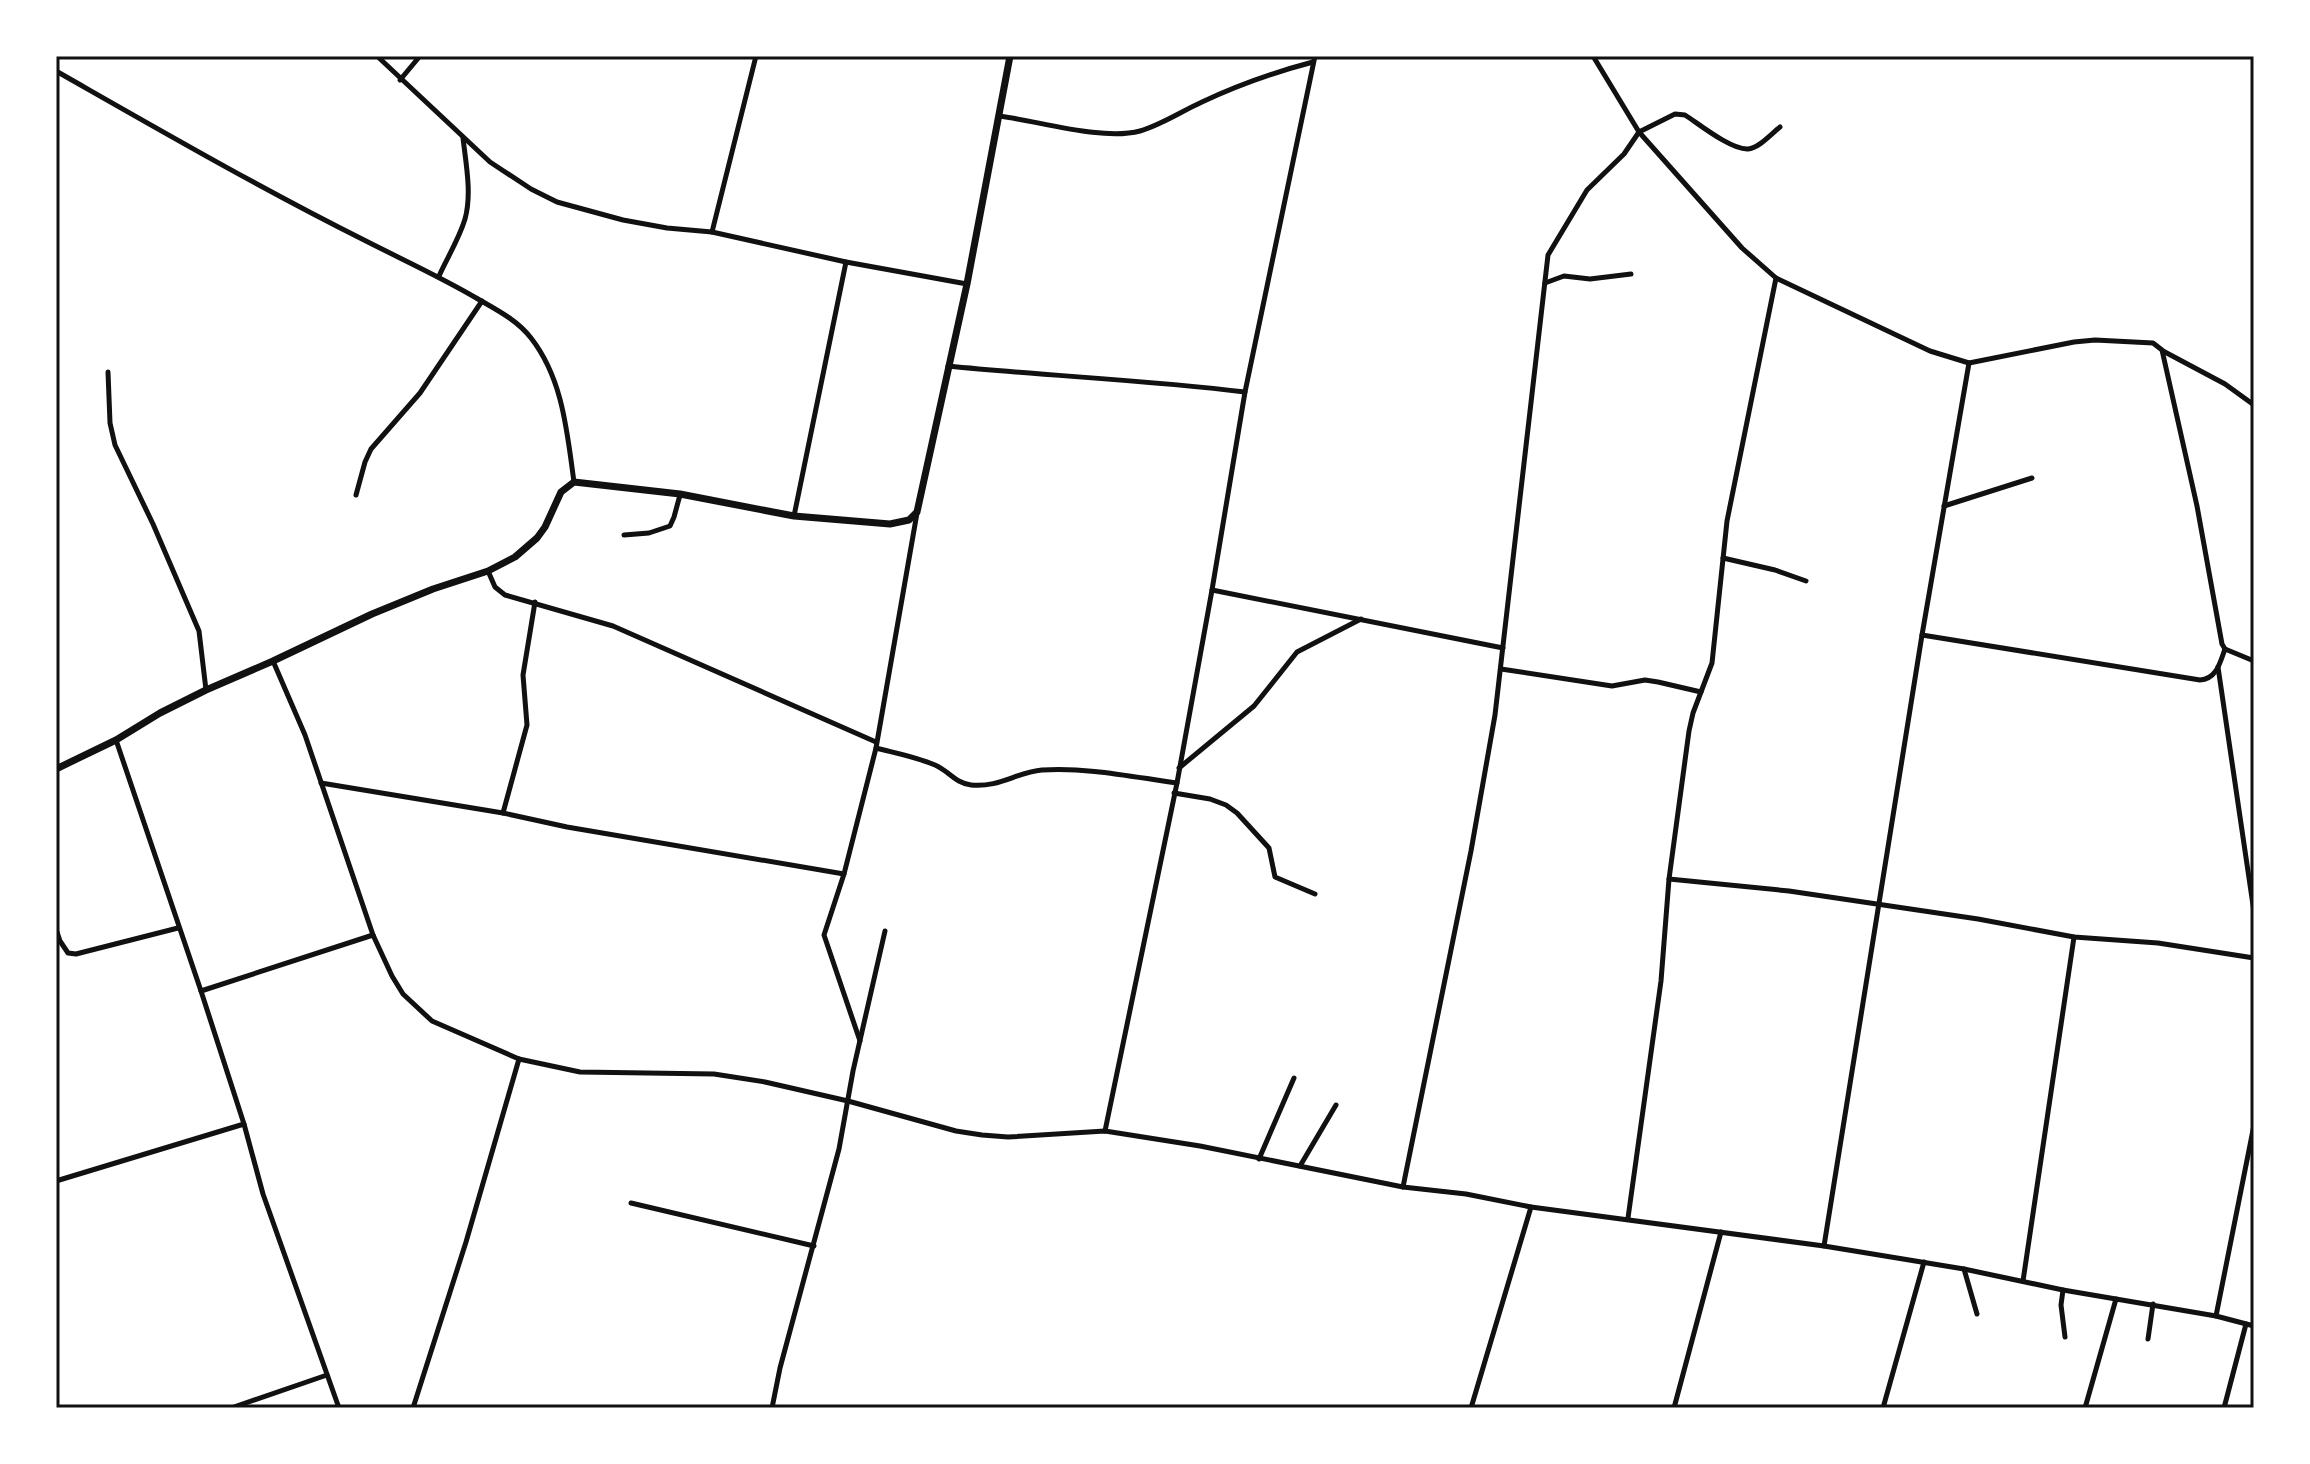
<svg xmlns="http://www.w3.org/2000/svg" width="2310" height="1464" font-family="'IBM Plex Serif',serif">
	<rect width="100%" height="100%" fill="#fff"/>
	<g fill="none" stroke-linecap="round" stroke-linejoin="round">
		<!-- minor -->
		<g stroke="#111" stroke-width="5">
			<polyline points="377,56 490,162 531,189 557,202 623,220 667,228 712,232 846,262 967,284"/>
			<polyline points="1593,56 1639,132 1742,248 1776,278 1930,351 1969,363 2074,342 2095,340 2153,343 2162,350 2197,506 2222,644 2225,649 2254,661"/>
			<path d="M56 71C158 129 260 188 364 240 403 260 441 277 478 299 497 310 517 320 531 338 563 379 567 432 574 482"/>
			<polyline points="400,80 420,56"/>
			<path d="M999 116C1039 121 1102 141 1140 131 1161 125 1182 111 1202 102 1238 85 1275 72 1313 62"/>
			<polyline points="712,232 756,56"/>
			<path d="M439 276C447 258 459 239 465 219 472 194 466 164 463 138"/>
			<polyline points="1545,283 1564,276 1590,279 1631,274"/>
			<polyline points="2163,351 2225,384 2254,405"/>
			<path d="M948 366C1047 376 1147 380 1245 392"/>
			<polyline points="108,372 110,423 115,445 153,524 199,631 206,690"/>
			<polyline points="356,495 365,462 371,449 420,393 482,301"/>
			<polyline points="1944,506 2032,478"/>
			<polyline points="794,516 846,262"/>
			<polyline points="624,535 649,533 670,526 674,517 680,495"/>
			<polyline points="1723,558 1775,570 1806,581"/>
			<polyline points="488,571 495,587 505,595 613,626 876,742"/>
			<polyline points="1212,590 1503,648"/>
			<path d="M1922 635 2200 680C2217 679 2220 662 2225 649"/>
			<polyline points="273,661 305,735 373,935 392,976 403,994 432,1021 519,1059 580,1072 714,1074 765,1082 848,1101 956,1131 982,1135 1008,1137 1105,1131 1200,1146 1403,1187 1466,1194 1531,1207 1824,1246 1964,1269 2063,1290 2216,1316 2254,1326"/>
			<polyline points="2218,667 2254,912"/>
			<polyline points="1501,669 1612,686 1645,680 1658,682 1701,692"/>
			<polyline points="116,740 201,991 244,1124 263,1194 339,1408"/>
			<path d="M876 748C895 753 916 757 935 765 949 771 955 783 971 785 999 788 1017 772 1042 770 1087 767 1133 777 1177 783"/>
			<polyline points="1179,768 1254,706 1297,652 1361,619"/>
			<polyline points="321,783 503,813 567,827 844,874"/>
			<polyline points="1174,793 1210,799 1226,805 1237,813 1269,848 1275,877 1315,894"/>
			<polyline points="503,813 527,725 523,675 535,602"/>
			<polyline points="1669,879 1789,891 1978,919 2074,937 2158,943 2254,958"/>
			<polyline points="56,929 60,941 68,953 76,954 178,928"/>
			<polyline points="201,991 373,935"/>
			<polyline points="860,1041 824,935 844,874 876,748 917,513"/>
			<polyline points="1105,1131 1177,783 1212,590 1245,392 1315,56"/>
			<polyline points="1259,1159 1294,1078"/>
			<polyline points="1300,1166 1336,1105"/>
			<polyline points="56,1181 244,1124"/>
			<path d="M1403 1187 1471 851 1495 715 1548 255 1587 190 1624 154 1639 132 1675 114 1685 115C1699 124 1731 150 1748 149 1759 148 1771 134 1780 127"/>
			<polyline points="631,1203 814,1246"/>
			<polyline points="1628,1218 1661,981 1669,879 1689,731 1693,713 1712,663 1727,521 1776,278"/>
			<polyline points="1824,1246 1922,635 1969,363"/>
			<polyline points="1964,1269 1977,1314"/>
			<polyline points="2023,1281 2074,937"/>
			<polyline points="2063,1290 2061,1305 2065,1337"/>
			<polyline points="2216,1316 2254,1125"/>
			<polyline points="2148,1339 2153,1304"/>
			<polyline points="231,1408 327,1375"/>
			<polyline points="413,1408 466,1242 519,1059"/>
			<polyline points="772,1408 780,1368 839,1149 853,1071 885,931"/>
			<polyline points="1471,1408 1531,1207"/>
			<polyline points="1674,1408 1721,1232"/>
			<polyline points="1883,1408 1924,1262"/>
			<polyline points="2085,1408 2116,1299"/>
			<polyline points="2224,1408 2246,1324"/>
		</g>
		<!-- tertiary -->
		<polyline stroke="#111" stroke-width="7" points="56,769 116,740 160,713 206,690 273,661 372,614 433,589 488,571 515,557 537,538 545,527 561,492 574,482 680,494 794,516 890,524 909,520 917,512 967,284 1010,56"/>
	</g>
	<!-- border -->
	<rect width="2310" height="1464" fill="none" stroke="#ffffff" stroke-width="116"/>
	<rect x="58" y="58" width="2194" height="1348" fill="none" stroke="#111" stroke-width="3"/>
</svg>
